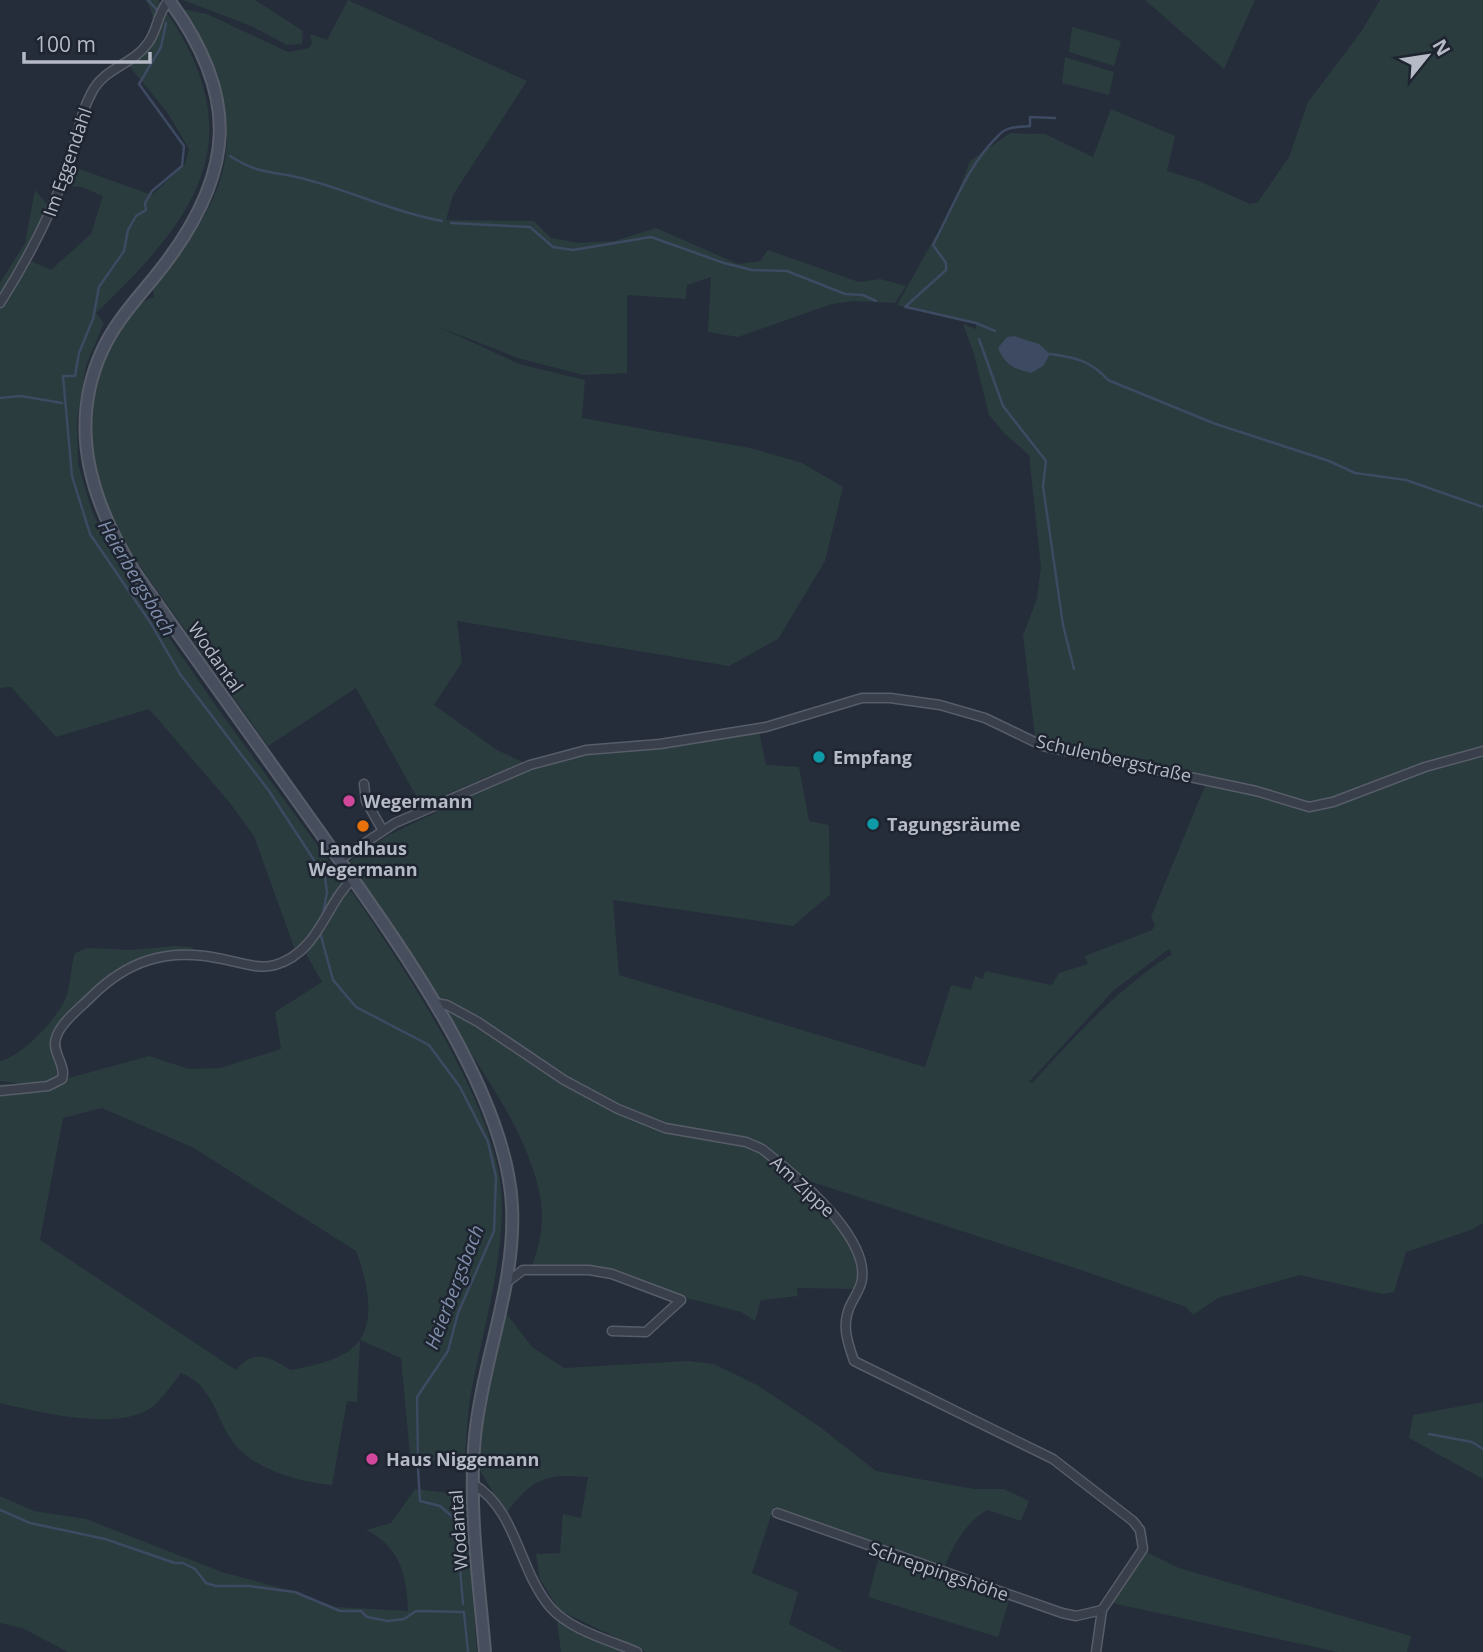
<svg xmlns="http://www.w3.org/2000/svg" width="1483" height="1652" font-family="'Open Sans',sans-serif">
	<rect width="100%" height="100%" fill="#252d3a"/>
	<!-- green -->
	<g fill="#2a3c3e" fill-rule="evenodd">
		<path d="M145 0H158C256 134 202 212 96 313L104 323 86 365 77 420 78 464 92 511 115 559 216 706 344 882C333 906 316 934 295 950L254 836 230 803 149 709 56 737 11 687 0 688V308L29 260 51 270 91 234 103 196 82 187 65 186 71 166 152 195 185 164 189 149 167 112 126 62C144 46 164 25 145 0Z"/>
		<polygon points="183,0 255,0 303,31 302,44 287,45 251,26"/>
		<path d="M348 0 527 81 453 195 446 220 534 221 551 238 579 243 614 241 656 228 738 264 760 261 768 250 859 282 880 279 906 286 895 303 854 301 832 304 738 337 708 332 711 277 687 285 686 299 627 295V373L583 375 518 358 439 327 519 364 585 380 582 418 750 448 802 463 843 487 825 561 778 639 729 666 457 621 462 662 434 705 497 750 527 764 489 776 421 805 356 688 268 746 129 551C114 523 98 494 92 462 84 411 100 315 154 297L153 288C240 182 250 131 183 9L207 14 288 52 309 48 312 43 310 34 327 40Z"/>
		<polygon points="1145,0 1255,0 1224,69"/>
		<path d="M1380 0H1483V1223L1471 1230 1406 1252 1394 1292 1382 1294 1300 1275 1218 1298 1193 1315 1186 1307 1084 1271 794 1176C819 1202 873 1249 856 1289L797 1288 798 1296 761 1300 755 1321 741 1312 679 1296 612 1271 531 1268C543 1238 546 1211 536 1179 521 1127 490 1083 461 1038 423 979 388 920 349 862L387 836 532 766 565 757 631 751 759 731 766 765 799 767 809 821 829 825 830 895 793 926 613 900 619 975 925 1067 951 985 971 990 975 976 983 979 985 971 1052 985 1059 973 1088 964 1085 956 1152 930 1155 925 1151 917 1209 776 1061 748 1035 737 1023 635 1037 599 1041 567 1029 455 1003 432 989 415 974 354 963 324 976 329V324L897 305 953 205 970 161 1010 133 1045 134 1093 157 1111 109 1175 136 1167 171 1199 181 1250 204 1258 202 1289 157 1308 102 1361 32ZM1169 949 1172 954C1117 989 1076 1035 1032 1083L1029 1082 1114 990Z"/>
		<polygon points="1072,27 1121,41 1114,66 1069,52"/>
		<polygon points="1065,57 1114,72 1109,95 1062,83"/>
		<polygon points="35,190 50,208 0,300 0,283 25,243"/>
		<path d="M347 891 352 892C404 968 502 1112 502 1204 502 1267 484 1327 472 1388 467 1412 467 1437 464 1462L425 1460 410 1455 401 1358 360 1340 357 1402 347 1401 332 1485C303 1483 261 1471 240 1450 215 1425 217 1387 181 1373 172 1384 161 1402 149 1409 114 1431 38 1412 0 1403V1084H26L44 1089 69 1078 149 1056 189 1069 220 1068 281 1049 275 1012 322 982 305 952 326 928ZM102 1108 194 1148 356 1251C365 1275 377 1318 359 1341 345 1360 312 1366 290 1370 270 1356 252 1349 236 1370L40 1240 63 1118Z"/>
		<path d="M175 946 191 947 199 953 140 959 117 970 53 1037 61 1080 44 1087 0 1081V1061C22 1057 63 1014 68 991 71 978 71 966 75 953L87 948 130 950Z"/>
		<path d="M506 1313 532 1347 564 1368 688 1361 714 1364 757 1385 820 1427 876 1471 974 1489H1004L1029 1501 1021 1521 988 1510C969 1518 949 1550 944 1570L774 1507 752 1573 798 1592 789 1624 843 1652H646L559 1610 540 1579 536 1554 560 1553 563 1514 581 1518 588 1477C543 1474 534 1478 506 1513L479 1469 483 1415Z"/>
		<polygon points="1483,1402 1483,1479 1409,1438 1413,1415"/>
		<path d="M415 1489 465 1495 477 1652H68L22 1628 0 1623V1496L34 1511 86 1519 222 1572 288 1590 336 1607 408 1611C407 1576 400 1546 366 1530L391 1523Z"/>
		<polygon points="1146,1552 1179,1568 1411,1636 1407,1652 1338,1652 1112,1603"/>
		<polygon points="880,1553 1010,1597 998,1637 868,1597"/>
		<polygon points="557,1622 627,1652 561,1652"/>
	</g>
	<!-- water -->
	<path fill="#3d4a62" d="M1014 336 1039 344 1050 354 1043 366 1031 373C1014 369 1005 365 998 348L1007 337Z"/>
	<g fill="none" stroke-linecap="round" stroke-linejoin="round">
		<!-- stream -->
		<g stroke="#3d4a62" stroke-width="2.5">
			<polyline points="148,0 157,10"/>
			<polyline points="166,23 161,47 139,84 184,146 182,166 152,191 145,203 146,210 136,216 128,230 124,251 99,287 93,319 79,353 75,376 63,376 72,476 90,534 150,622 180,674 269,791 325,877 327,893 323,914"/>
			<path d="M230 156C258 174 271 171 301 178 349 190 393 212 442 221"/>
			<polyline points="451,223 530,227 553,247 573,250 651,237 724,263 752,270 787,271 845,294 863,295 876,301"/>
			<path d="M905 307 946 270V263L933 245C952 209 969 163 999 135 1007 126 1019 127 1030 126V117L1055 118"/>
			<polyline points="906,307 976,323 995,331"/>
			<polyline points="979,339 1003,406 1046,461 1043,486 1063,625 1074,669"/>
			<path d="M1050 354C1076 358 1090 360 1108 380L1213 423 1329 461 1355 473 1406 480 1483 507"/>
			<polyline points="0,398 21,396 62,403"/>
			<polyline points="321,936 333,980 356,1007 429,1045 460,1087 488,1142 496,1177 494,1231 458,1313 448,1351 417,1397 418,1462"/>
			<polyline points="1429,1434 1472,1442 1483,1449"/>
			<polyline points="418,1468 420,1501 440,1506 456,1520 463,1604"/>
			<polyline points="0,1510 30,1523 105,1539 175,1563 183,1563 195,1569 206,1583 216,1586 249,1586 295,1592 340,1611 361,1611 367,1617 388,1621 404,1619 416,1611 464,1612 468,1652"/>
		</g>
		<!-- street casing -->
		<g stroke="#575d69" stroke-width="11">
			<g id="street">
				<path d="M0 303C28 259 52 213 69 163 78 139 79 115 92 92 105 67 133 65 148 43 158 30 157 13 169 0"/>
				<polyline points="364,784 366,801 382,829"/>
				<polyline points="339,860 395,823 530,765 586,750 660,744 766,727 862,698 890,698 940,705 985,718 1043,746 1256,791 1309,807 1333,802 1425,767 1483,751"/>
				<path d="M435 1003 447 1005 478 1022 564 1080 618 1109 665 1128 746 1142 762 1149C794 1174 868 1235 862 1279 861 1288 855 1296 851 1304 841 1324 847 1341 854 1361L1053 1459 1133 1521 1140 1530 1143 1549 1102 1610 1096 1652"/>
				<path d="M0 1091 48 1086 62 1079C67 1066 51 1052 56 1038 60 1023 80 1008 91 997 127 961 166 948 217 958 236 961 257 970 275 965 320 952 326 902 353 879"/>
				<polyline points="506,1283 523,1270 589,1270 612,1274 681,1300 646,1332 612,1331"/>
				<path d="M473 1484C517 1510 518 1569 550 1607 570 1630 609 1640 637 1652"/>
				<polyline points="777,1513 1062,1613 1076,1616 1102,1610"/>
			</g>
		</g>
		<!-- secondary casing -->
		<g stroke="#575d69" stroke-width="14">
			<path id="secondary" d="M169 0C240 96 235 172 164 265 142 294 117 318 102 351 67 428 92 503 134 571 195 658 257 744 319 831 387 928 506 1085 512 1206 516 1285 483 1358 475 1436 468 1508 479 1581 485 1652"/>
		</g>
		<!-- street -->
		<use href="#street" stroke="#393f4b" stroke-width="8"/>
		<!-- secondary -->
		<use href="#secondary" stroke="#474e5e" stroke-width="10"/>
	</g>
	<!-- markers -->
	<g fill="#0f9aa8" stroke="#1e2430" stroke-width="2.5">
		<circle cx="819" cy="757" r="7"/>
		<circle cx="873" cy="824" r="7"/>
	</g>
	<g fill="#d1479c" stroke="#1e2430" stroke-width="2.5">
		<circle cx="349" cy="801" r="7"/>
		<circle cx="372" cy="1459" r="7"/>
	</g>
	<circle fill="#e8710a" stroke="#1e2430" stroke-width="2.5" cx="363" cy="826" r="7"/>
	<g text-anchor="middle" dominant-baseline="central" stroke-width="5" stroke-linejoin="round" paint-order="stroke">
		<!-- street labels -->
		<g font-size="18" fill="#b5bac6" stroke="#1e2430">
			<text transform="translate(67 162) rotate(-71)">Im Eggendahl</text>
			<text transform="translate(216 657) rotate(55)">Wodantal</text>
			<text transform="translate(1114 758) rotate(13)">Schulenbergstraße</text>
			<text transform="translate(803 1186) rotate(43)">Am Zippe</text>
			<text transform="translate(458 1530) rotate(-94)">Wodantal</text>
			<text transform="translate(939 1571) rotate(19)">Schreppingshöhe</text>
		</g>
		<!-- poi labels -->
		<g font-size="18" font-weight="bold" fill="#b5bac6" stroke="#1e2430" text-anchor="start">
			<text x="833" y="757">Empfang</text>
			<text x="363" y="801">Wegermann</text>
			<text x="887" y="824">Tagungsräume</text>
			<text x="363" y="848" text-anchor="middle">Landhaus<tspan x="363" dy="21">Wegermann</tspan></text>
			<text x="386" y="1459">Haus Niggemann</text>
		</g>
		<!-- water labels -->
		<g font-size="19" font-style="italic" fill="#7f8eab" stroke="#1e2430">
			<text transform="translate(137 578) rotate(59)">Heierbergsbach</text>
			<text transform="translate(454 1287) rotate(-69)">Heierbergsbach</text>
		</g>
	</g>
	<!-- north arrow -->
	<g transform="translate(1427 56) rotate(60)" stroke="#1e2430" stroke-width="5" paint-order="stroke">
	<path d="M0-5L12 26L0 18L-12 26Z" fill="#b5bac6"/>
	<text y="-10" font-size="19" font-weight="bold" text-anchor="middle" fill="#b5bac6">N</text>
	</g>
	<!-- scale -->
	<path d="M24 52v10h126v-10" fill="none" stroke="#b5bac6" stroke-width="3.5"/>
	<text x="35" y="52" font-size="21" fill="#b5bac6" stroke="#1e2430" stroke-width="5" paint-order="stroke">100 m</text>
</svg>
